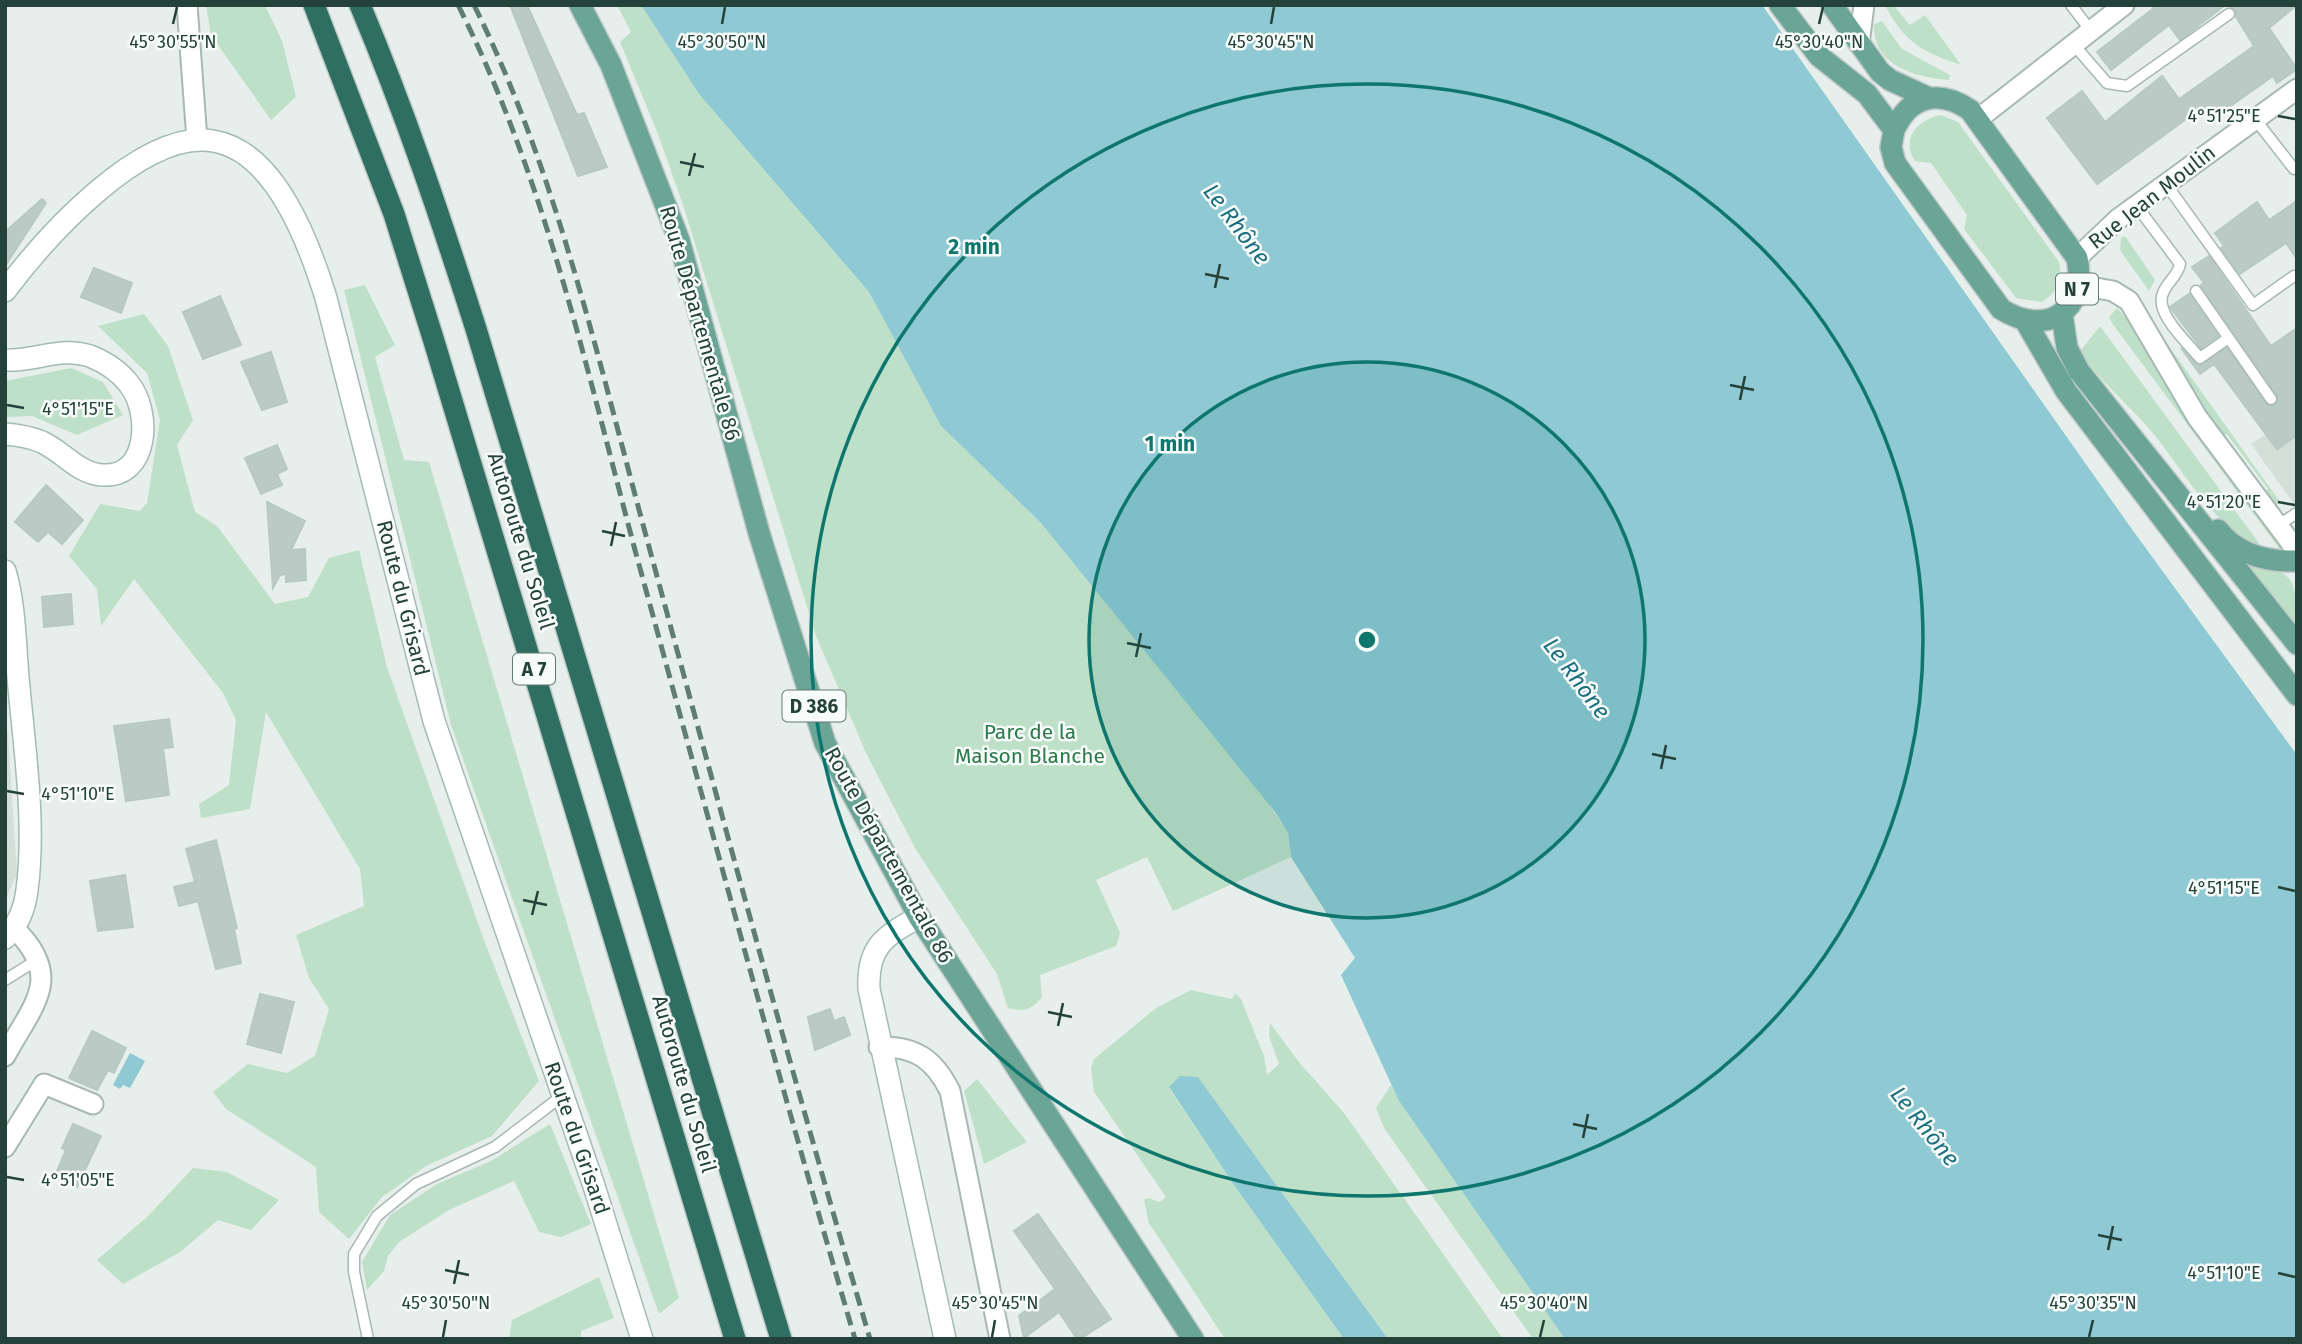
<svg xmlns="http://www.w3.org/2000/svg" width="2302" height="1344" font-family="'Fira Sans',sans-serif">
	<rect width="100%" height="100%" fill="#e6efeb"/>
	<!-- built -->
	<g fill="#d4dfda">
		<polygon points="2297,413 2297,508 2251,444"/>
		<polygon points="5,733 8,733 17,874 5,901"/>
	</g>
	<!-- green -->
	<g fill="#bfe0c8">
		<polygon points="206,5 265,5 282,41 296,97 271,120 211,35"/>
		<path d="M617 5H641L699 94 869 292 941 426 1041 523 1260 791 1288 833 1291 857 1173 911 1147 857 1096 880 1120 933 1116 946 1040 975 1042 997C1032 1010 1024 1012 1008 1008L997 974 915 848 866 753 816 636 683 205 658 134 620 42 631 32Z"/>
		<path d="M1885 5H1893L1910 25 1925 15 1961 65C1922 52 1904 42 1885 5Z"/>
		<path d="M1882 21 1902 49 1950 75 1949 80C1916 77 1872 66 1874 24Z"/>
		<path d="M1941 115 1958 122 2059 262C2062 280 2058 292 2042 302L2016 298 1964 229 1967 215 1931 163 1915 161C1900 138 1919 119 1941 115Z"/>
		<polygon points="2125,236 2155,280 2149,291 2120,250 2121,238"/>
		<polygon points="365,285 395,345 375,357 404,460 429,462 679,1298 659,1314 451,725 344,290"/>
		<polygon points="2117,308 2135,328 2282,545 2282,552 2112,323 2109,317"/>
		<polygon points="144,314 168,346 193,420 177,445 195,512 217,526 275,604 308,597 329,558 359,550 387,667 484,940 539,1081 492,1136 426,1166 382,1197 349,1239 319,1212 316,1167 226,1109 213,1092 248,1064 287,1073 315,1056 329,1009 309,978 296,935 364,906 360,869 266,712 250,809 201,818 199,804 229,785 236,720 223,693 134,579 101,626 97,589 69,556 100,504 140,511 147,503 160,420 147,373 98,326"/>
		<path d="M2100 326 2261 546C2215 531 2182 468 2152 432 2131 407 2106 386 2086 361L2081 350Z"/>
		<polygon points="2156,328 2280,502 2275,506 2261,495 2268,489 2227,434 2220,439 2153,329"/>
		<polygon points="71,368 103,382 123,415 77,435 32,416 5,417 5,381"/>
		<path d="M2237 560C2294 573 2297 571 2297 631Z"/>
		<polygon points="1191,990 1232,999 1235,993 1241,999 1264,1056 1267,1075 1279,1064 1269,1036 1270,1023 1298,1061 1344,1113 1503,1339 1388,1339 1198,1077 1169,1088 1234,1185 1344,1339 1225,1339 1149,1223 1144,1200 1148,1198 1160,1202 1166,1197 1094,1092 1091,1068 1094,1059 1156,1008"/>
		<polygon points="977,1079 1027,1142 984,1164 964,1091"/>
		<polygon points="1391,1085 1399,1101 1565,1339 1533,1339 1384,1128 1376,1108"/>
		<polygon points="550,1124 591,1224 561,1237 539,1232 514,1181 449,1210 399,1242 388,1256 384,1271 367,1290 362,1262 390,1215 437,1184 491,1161"/>
		<polygon points="193,1168 227,1172 279,1200 251,1230 218,1220 180,1252 123,1284 97,1260 147,1217"/>
		<polygon points="599,1277 614,1318 581,1331 581,1339 509,1339 512,1320"/>
	</g>
	<!-- water -->
	<g fill="#8ec9d4">
		<polygon points="641,5 1762,5 2131,528 2297,755 2297,1339 1565,1339 1399,1101 1341,975 1355,958 1291,857 1288,833 1275,812 1041,523 941,426 869,292 699,94"/>
		<polygon points="130,1053 145,1061 130,1088 123,1085 120,1089 113,1085"/>
		<polygon points="1180,1076 1198,1077 1388,1339 1344,1339 1234,1185 1169,1087"/>
	</g>
	<!-- building -->
	<g fill="#bbcac4" stroke="#b8c9c2" stroke-width="2">
		<polygon points="510,5 527,5 577,115 584,113 607,167 578,176"/>
		<polygon points="2152,5 2225,5 2180,40 2169,25 2111,70 2097,52 2154,8"/>
		<polygon points="2229,5 2297,5 2269,28 2297,69 2277,83 2273,76 2212,119 2204,106 2097,184 2047,118 2082,91 2105,122 2162,76 2179,99 2254,46 2236,17 2235,10"/>
		<polygon points="42,199 46,203 5,266 5,232"/>
		<polygon points="2297,201 2297,259 2286,243 2240,274 2221,248 2224,246 2215,233 2257,202 2269,220"/>
		<polygon points="2209,256 2271,346 2297,328 2297,435 2277,449 2214,364 2200,374 2181,348 2200,365 2227,348 2265,403 2271,406 2277,403 2277,395 2201,285 2204,283 2192,267"/>
		<polygon points="94,268 132,283 121,313 81,297"/>
		<polygon points="2189,294 2218,336 2201,348 2170,307"/>
		<polygon points="220,296 241,345 203,359 183,312"/>
		<polygon points="271,352 287,402 262,410 241,362"/>
		<polygon points="277,445 287,469 277,474 282,485 261,494 245,458"/>
		<polygon points="46,485 83,520 62,544 48,532 38,542 15,522"/>
		<polygon points="267,502 305,521 291,550 305,549 306,580 286,582 286,574 280,575 273,588"/>
		<polygon points="71,594 73,624 44,627 42,597"/>
		<polygon points="169,719 173,747 163,748 169,795 126,801 114,726"/>
		<polygon points="216,840 237,928 234,929 241,963 216,969 198,901 179,906 174,887 195,882 186,849"/>
		<polygon points="125,875 133,927 98,931 90,881"/>
		<polygon points="260,994 294,1002 281,1053 247,1044"/>
		<polygon points="830,1009 834,1021 844,1017 850,1035 815,1050 808,1017"/>
		<polygon points="92,1031 126,1048 114,1073 108,1070 97,1090 69,1078"/>
		<polygon points="73,1124 101,1136 77,1187 54,1178 66,1150 62,1148"/>
		<polygon points="1038,1214 1111,1319 1080,1339 1077,1339 1059,1312 1024,1338 1019,1316 1055,1289 1014,1231"/>
	</g>
	<g fill="none" stroke-linecap="round" stroke-linejoin="round">
		<!-- lane casing -->
		<g stroke="#a8b8b2" stroke-width="13">
			<g id="lane">
				<polyline points="2071,5 2091,31"/>
				<polyline points="2074,45 2107,83 2127,86 2229,14"/>
				<polyline points="2255,119 2294,169"/>
				<polyline points="2166,184 2253,305 2294,276"/>
				<path d="M2136 205 2180 264C2178 276 2167 282 2163 293 2154 313 2188 343 2200 358L2227 339"/>
				<polyline points="2196,291 2271,399"/>
				<polyline points="2277,526 2297,513"/>
				<polyline points="5,980 37,960"/>
				<polyline points="368,1339 354,1272 354,1254 377,1216 416,1184 495,1147 562,1096"/>
			</g>
		</g>
		<!-- street casing -->
		<g stroke="#a8b8b2" stroke-width="23">
			<g id="street">
				<polyline points="187,5 197,140"/>
				<polyline points="1859,44 1864,5"/>
				<polyline points="1978,119 2124,5"/>
				<polyline points="2077,258 2118,219 2297,89"/>
				<polyline points="2079,285 2113,291 2129,301 2197,417 2297,551"/>
				<path d="M879 1047C915 1046 934 1059 950 1091L1000 1339"/>
				<path d="M5 1056C33 1004 65 978 14 928"/>
				<polyline points="5,1147 44,1084 93,1104"/>
			</g>
		</g>
		<!-- secondary casing -->
		<g stroke="#a4bbb3" stroke-width="24">
			<g id="secondary">
				<path d="M5 291C44 239 141 129 213 141 276 151 310 246 326 298L434 721 594 1186 642 1339"/>
				<path d="M5 360C34 362 61 346 90 356 105 362 119 371 129 384 151 411 150 478 102 475 79 474 62 451 42 442 30 437 18 435 5 434"/>
				<path d="M5 571C15 605 15 642 18 677 24 745 36 823 27 890 25 909 18 925 5 938"/>
				<path d="M919 917C884 936 867 947 869 989L945 1339"/>
			</g>
		</g>
		<!-- primary casing -->
		<g stroke="#c2cac8" stroke-width="24">
			<g id="primary">
				<polyline points="580,5 611,65 679,240 759,533 825,743 919,917 1193,1339"/>
				<path d="M1780 5 1819 56 1867 94 1894 130 1891 147 1895 163 2001 309C2046 338 2088 311 2077 258L1970 110C1939 89 1910 95 1894 130"/>
				<polyline points="1832,5 1880,72 1890,80 1927,97"/>
				<polyline points="2062,314 2067,348 2079,371 2297,644"/>
				<polyline points="2026,322 2066,391 2297,695"/>
				<path d="M2218 530C2237 554 2266 562 2297 561"/>
			</g>
		</g>
		<!-- highway casing -->
		<g stroke="#c2cac8" stroke-width="24">
			<g id="highway">
				<polyline points="314,5 394,214 433,338 735,1339"/>
				<path d="M360 5C405 112 441 219 476 329L781 1339"/>
			</g>
		</g>
		<!-- lane -->
		<use href="#lane" stroke="#fff" stroke-width="10"/>
		<!-- street -->
		<use href="#street" stroke="#fff" stroke-width="19"/>
		<!-- secondary -->
		<use href="#secondary" stroke="#fff" stroke-width="21"/>
		<!-- primary -->
		<use href="#primary" stroke="#6aa596" stroke-width="21"/>
		<!-- highway -->
		<use href="#highway" stroke="#2f6f62" stroke-width="21"/>
		<!-- rail -->
		<g stroke="#5f7d75" stroke-width="5" stroke-dasharray="14 7" stroke-linecap="butt">
			<path d="M458 5C544 175 586 367 635 550 707 813 778 1077 855 1339"/>
			<path d="M474 5C557 172 599 364 648 543 720 809 792 1075 870 1339"/>
		</g>
	</g>
	<!-- ticks -->
	<path fill="none" stroke="#24423a" stroke-width="2.5" d="M173 24 177 7M722 24 725 7M1271 24 1274 7M1819 24 1823 7M2278 116 2295 119M680 162 704 167M689 176 695 153M1205 274 1229 279M1215 288 1220 264M1730 385 1754 390M1740 400 1745 376M7 405 24 408M2278 502 2295 505M602 531 625 536M611 546 616 522M1127 643 1151 648M1136 657 1141 633M1652 754 1676 759M1661 769 1666 745M7 791 24 794M2278 887 2295 891M523 900 547 905M532 915 538 891M1048 1012 1072 1017M1058 1026 1063 1003M1573 1124 1597 1129M1583 1138 1588 1114M7 1177 24 1180M2098 1235 2122 1240M2108 1250 2113 1226M445 1270 469 1275M2278 1273 2295 1277M454 1284 459 1260M443 1337 446 1320M992 1337 995 1320M1540 1337 1544 1320M2089 1337 2093 1320"/>
	<!-- distance rings -->
	<circle cx="1367" cy="640" r="278" fill="#0f766e" fill-opacity=".12"/>
	<g fill="none" stroke="#0f766e" stroke-width="3.5">
		<circle cx="1367" cy="640" r="278"/>
		<circle cx="1367" cy="640" r="556"/>
	</g>
	<g text-anchor="middle" dominant-baseline="central" stroke-width="5" stroke-linejoin="round" paint-order="stroke">
		<!-- shield labels -->
		<g fill="#f7fbf9" stroke="#637a73" stroke-width="2">
			<rect x="2056" y="273.5" width="42" height="31" rx="5"/>
			<rect x="513" y="653.5" width="42" height="31" rx="5"/>
			<rect x="782.5" y="690.5" width="63" height="31" rx="5"/>
		</g>
		<g font-size="19" font-weight="bold" fill="#24423a">
			<text x="2077" y="289">N 7</text>
			<text x="534" y="669">A 7</text>
			<text x="814" y="706">D 386</text>
		</g>
		<!-- street labels -->
		<g font-size="21" fill="#24423a" stroke="#f7fbf9">
			<text transform="translate(2152 197) rotate(-38)">Rue Jean Moulin</text>
			<text transform="translate(700 323) rotate(74)">Route Départementale 86</text>
			<text transform="translate(521 541) rotate(73)">Autoroute du Soleil</text>
			<text transform="translate(403 598) rotate(76)">Route du Grisard</text>
			<text transform="translate(889 855) rotate(61)">Route Départementale 86</text>
			<text transform="translate(684 1084) rotate(74)">Autoroute du Soleil</text>
			<text transform="translate(577 1138) rotate(71)">Route du Grisard</text>
		</g>
		<!-- park labels -->
		<g font-size="21" fill="#2d7a4b" stroke="#f7fbf9">
			<text x="1030" y="732">Parc de la<tspan x="1030" dy="24">Maison Blanche</tspan></text>
		</g>
		<!-- water labels -->
		<g font-size="23" font-style="italic" fill="#1c6f80" stroke="#f7fbf9">
			<text transform="translate(1237 224) rotate(53)">Le Rhône</text>
			<text transform="translate(1577 678) rotate(53)">Le Rhône</text>
			<text transform="translate(1925 1126) rotate(51)">Le Rhône</text>
		</g>
	</g>
	<g font-size="18" text-anchor="middle" fill="#24423a" stroke="#f7fbf9" stroke-width="5" stroke-linejoin="round" paint-order="stroke">
		<text x="173" y="48">45°30'55"N</text>
		<text x="722" y="48">45°30'50"N</text>
		<text x="1271" y="48">45°30'45"N</text>
		<text x="1819" y="48">45°30'40"N</text>
		<text x="2224" y="122">4°51'25"E</text>
		<text x="78" y="415">4°51'15"E</text>
		<text x="2224" y="508">4°51'20"E</text>
		<text x="78" y="800">4°51'10"E</text>
		<text x="2224" y="894">4°51'15"E</text>
		<text x="78" y="1186">4°51'05"E</text>
		<text x="2224" y="1279">4°51'10"E</text>
		<text x="446" y="1309">45°30'50"N</text>
		<text x="995" y="1309">45°30'45"N</text>
		<text x="1544" y="1309">45°30'40"N</text>
		<text x="2093" y="1309">45°30'35"N</text>
	</g>
	<circle cx="1367" cy="640" r="10" fill="#0f766e" stroke="#f7fbf9" stroke-width="3.5"/>
	<g font-size="21" text-anchor="middle" font-weight="bold" fill="#0f766e" stroke="#f7fbf9" stroke-width="5" stroke-linejoin="round" paint-order="stroke">
		<text x="974" y="254">2 min</text>
		<text x="1170" y="451">1 min</text>
	</g>
	<!-- border -->
	<rect width="2302" height="1344" fill="none" stroke="#24423a" stroke-width="14"/>
</svg>
